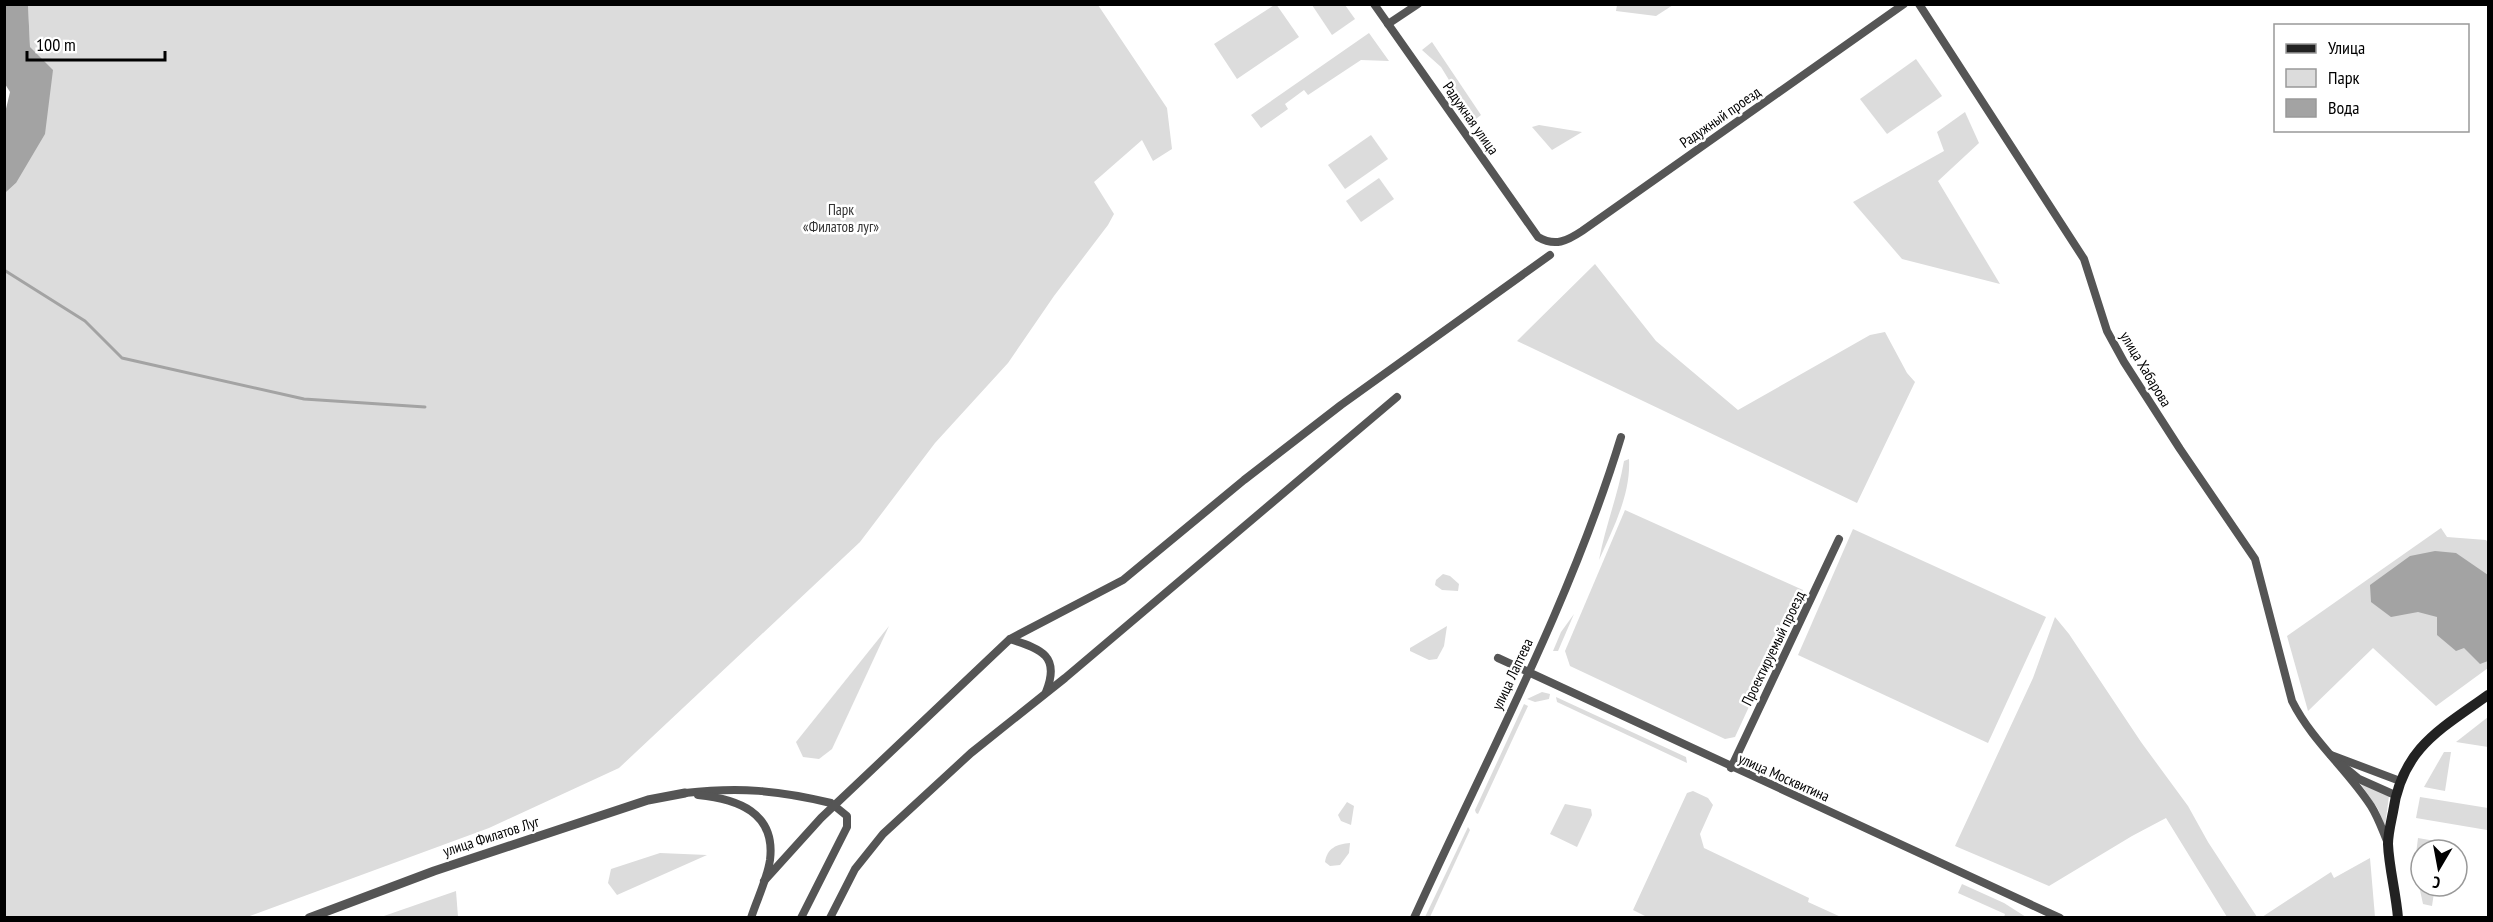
<svg xmlns="http://www.w3.org/2000/svg" width="2493" height="922" font-family="'PT Sans Narrow',sans-serif">
	<rect width="100%" height="100%" fill="#fff"/>
	<!-- green -->
	<g fill="#dcdcdc">
		<polygon points="1276,4 1299,37 1237,79 1214,44"/>
		<polygon points="28,5 1098,5 1167,108 1172,149 1153,161 1142,140 1094,182 1114,214 1108,225 1054,296 1008,363 935,443 860,542 619,768 489,828 247,917 5,918 5,193 16,183 30,47"/>
		<polygon points="1312,5 1345,5 1355,19 1332,35"/>
		<polygon points="1617,5 1617,4 1673,5 1656,16 1616,11"/>
		<polygon points="1369,33 1389,61 1361,60 1308,95 1304,90 1285,104 1288,109 1261,128 1251,115"/>
		<polygon points="1432,42 1481,115 1472,122 1465,106 1441,67 1422,50"/>
		<polygon points="1916,59 1942,96 1887,134 1860,99"/>
		<polygon points="1965,112 1979,143 1938,181 2000,284 1902,259 1853,202 1944,151 1937,132"/>
		<polygon points="1539,125 1582,132 1552,150 1532,127"/>
		<polygon points="1371,135 1388,159 1345,189 1328,165"/>
		<polygon points="1379,178 1394,199 1361,222 1346,201"/>
		<polygon points="1595,264 1656,341 1738,410 1870,335 1885,332 1907,373 1915,382 1857,503 1517,341"/>
		<path d="M1629 459C1631 494 1613 529 1599 560 1605 527 1618 495 1624 461Z"/>
		<polygon points="1625,510 1803,590 1735,737 1725,739 1570,666 1565,651"/>
		<polygon points="2441,528 2447,537 2486,540 2488,543 2488,668 2436,706 2373,648 2308,711 2287,636"/>
		<polygon points="1853,529 2046,617 1988,743 1798,655"/>
		<polygon points="1443,574 1450,576 1459,584 1458,591 1442,590 1435,585 1436,580"/>
		<polygon points="1574,614 1558,651 1553,651 1561,632"/>
		<polygon points="2055,617 2069,634 2141,742 2188,806 2208,842 2257,917 2227,917 2166,818 2132,836 2049,886 1955,846 2033,678"/>
		<polygon points="889,626 832,749 819,759 803,757 796,742"/>
		<polygon points="1447,626 1444,646 1437,659 1429,660 1410,651 1410,648"/>
		<polygon points="1542,692 1550,694 1549,699 1535,702 1527,699"/>
		<polygon points="1556,697 1686,757 1687,763 1557,702"/>
		<polygon points="1524,704 1528,706 1478,814 1476,813 1475,810"/>
		<polygon points="2488,717 2488,747 2456,742"/>
		<polygon points="2444,752 2451,752 2445,791 2424,787"/>
		<polygon points="2360,783 2389,796 2385,826 2378,809"/>
		<polygon points="1693,791 1708,798 1713,805 1700,834 1704,848 1809,898 1808,902 1841,917 1649,918 1633,910 1687,793"/>
		<polygon points="2420,797 2488,808 2487,830 2416,818"/>
		<polygon points="1347,802 1354,806 1351,825 1341,821 1338,815"/>
		<polygon points="1565,804 1591,809 1592,815 1577,847 1550,834"/>
		<polygon points="1468,827 1470,830 1430,917 1425,917"/>
		<polygon points="2418,838 2441,842 2439,850 2421,850 2421,854 2416,854"/>
		<path d="M1350 843 1349 853 1340 865 1330 866 1325 862C1327 848 1337 844 1350 843Z"/>
		<polygon points="660,853 707,855 617,895 608,883 611,869"/>
		<polygon points="2370,858 2375,917 2262,917 2331,872 2334,878"/>
		<polygon points="2418,881 2421,881 2421,886 2435,886 2432,906 2423,904"/>
		<polygon points="1962,884 2004,903 2026,917 2004,917 2005,914 1958,893"/>
		<polygon points="456,891 458,917 381,917"/>
	</g>
	<!-- water -->
	<g fill="#a3a3a3">
		<polygon points="5,4 28,5 30,47 53,70 45,134 16,183 5,193 5,113 10,92 5,84"/>
		<polygon points="2435,551 2456,553 2488,575 2488,661 2480,664 2464,648 2456,651 2437,635 2437,617 2418,612 2391,617 2371,602 2370,585 2410,556"/>
	</g>
	<g fill="none" stroke-linecap="round" stroke-linejoin="round">
		<!-- stream -->
		<polyline stroke="#a3a3a3" stroke-width="3" points="4,270 85,321 122,358 304,399 425,407"/>
		<!-- minor -->
		<g stroke="#555" stroke-width="8">
			<path d="M1374 4 1538 237C1555 247 1567 241 1582 231L1904 4"/>
			<path d="M1919 4 2084 259 2107 331 2124 362 2180 449 2255 559 2292 701C2312 741 2347 769 2371 806 2378 817 2382 829 2387 841"/>
			<polyline points="1388,24 1418,4"/>
			<path d="M1010 639C1040 649 1061 655 1046 692"/>
			<polyline points="1498,658 2060,918"/>
			<polyline points="2331,755 2400,781"/>
			<polyline points="2342,765 2359,779 2395,795"/>
			<polyline points="1731,768 1839,539"/>
			<path d="M685 793C739 787 778 790 831 803L847 816V827L801 918"/>
			<path d="M698 795C737 799 776 812 770 860 767 880 757 899 751 918"/>
			<polyline points="764,881 821,818 1010,639 1123,580 1244,480 1341,405 1550,255"/>
			<polyline points="830,918 855,869 883,834 971,753 1065,678 1397,397"/>
			<path d="M1414 918C1486 759 1570 604 1621 437"/>
		</g>
		<!-- tertiary -->
		<polyline stroke="#555" stroke-width="9" points="309,918 434,871 648,800 685,793"/>
		<!-- secondary -->
		<path stroke="#222" stroke-width="10" d="M2398 918C2396 893 2389 868 2388 844 2388 834 2391 822 2393 812 2402 748 2441 729 2488 695"/>
	</g>
	<g text-anchor="middle" dominant-baseline="central" stroke-width="5" stroke-linejoin="round" paint-order="stroke">
		<!-- street labels -->
		<g font-size="15" fill="#000" stroke="#fff">
			<text transform="translate(1720 117) rotate(-35)">Радужный проезд</text>
			<text transform="translate(1471 118) rotate(55)">Радужная улица</text>
			<text transform="translate(2146 369) rotate(59)">улица Хабарова</text>
			<text transform="translate(1773 648) rotate(-64)">Проектируемый проезд</text>
			<text transform="translate(1512 674) rotate(-65)">улица Лаптева</text>
			<text transform="translate(1784 777) rotate(24)">улица Москвитина</text>
			<text transform="translate(491 836) rotate(-18)">улица Филатов Луг</text>
		</g>
		<!-- park labels -->
		<g font-size="15" fill="#333" stroke="#fff">
			<text x="841" y="209">Парк<tspan x="841" dy="17">«Филатов луг»</tspan></text>
		</g>
	</g>
	<!-- border -->
	<rect width="2493" height="922" fill="none" stroke="#000000" stroke-width="12"/>
	<!-- legend -->
	<rect x="2274" y="24" width="195" height="108" fill="#ffffff" stroke="#999999" stroke-width="1.5"/>
	<rect x="2286" y="44" width="30" height="9" fill="#222222" stroke="#999999" stroke-width="1.5"/>
	<text x="2328" y="54" font-size="18" fill="#000000">Улица</text>
	<rect x="2286" y="69" width="30" height="18" fill="#dcdcdc" stroke="#999999" stroke-width="1.5"/>
	<text x="2328" y="84" font-size="18" fill="#000000">Парк</text>
	<rect x="2286" y="99" width="30" height="18" fill="#a3a3a3" stroke="#999999" stroke-width="1.5"/>
	<text x="2328" y="114" font-size="18" fill="#000000">Вода</text>
	<!-- north arrow -->
	<g transform="translate(2439 868) rotate(190)"><circle r="28" fill="#ffffff" stroke="#999999" stroke-width="1.5"/>
	<path d="M0-4.5L10 22L0 15L-10 22Z" fill="#000000"/>
	<text y="-9" font-size="16" font-weight="bold" text-anchor="middle" fill="#000000">С</text>
	</g>
	<!-- scale -->
	<path d="M27 51v9h138v-9" fill="none" stroke="#000000" stroke-width="3"/>
	<text x="36" y="51" font-size="18" fill="#000000" stroke="#ffffff" stroke-width="4.5" paint-order="stroke">100 m</text>
</svg>
